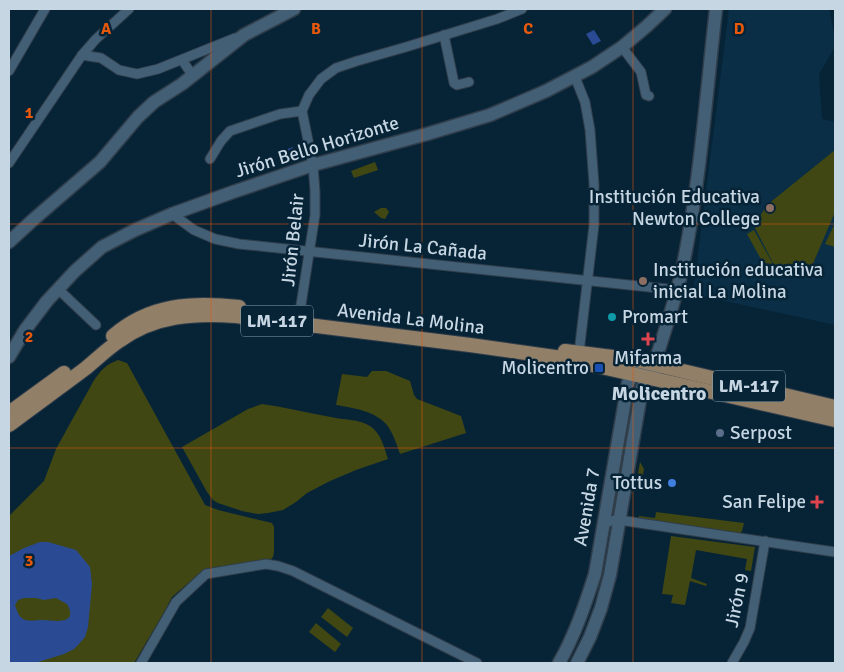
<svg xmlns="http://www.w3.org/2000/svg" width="844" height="672" font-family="Signika,sans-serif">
	<rect width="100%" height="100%" fill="#072437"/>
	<!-- built -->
	<polygon fill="#092e45" points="729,9 829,9 835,38 835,47 819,74 822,119 835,122 835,325 693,294"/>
	<!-- green -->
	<g fill="#414712">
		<polygon points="835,150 835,212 809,273 774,265 754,226 767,205"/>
		<polygon points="375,162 378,170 354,178 351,171"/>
		<polygon points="381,208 386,208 389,212 385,219 381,218 374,212"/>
		<polygon points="835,223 835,247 825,244"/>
		<polygon points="754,230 773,264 763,263 747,234"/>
		<path d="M118 360 127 363 205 505 218 510 272 523 274 527V552L273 557 269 561 227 567 199 574 172 597 163 614 134 663H9V516L44 481 56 449 93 382C101 370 105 365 118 360Z"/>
		<path d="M372 371H386L410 381 414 395 417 399 461 416 466 433 400 454C397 445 393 433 387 425 375 411 354 408 336 405L342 374 367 377Z"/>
		<polygon points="630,390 636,392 617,517 614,516 608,519"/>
		<path d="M262 404C285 407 308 413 331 417 343 420 359 419 370 426 381 433 384 447 388 459L356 470 330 481 307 493 296 502 283 510 268 513 258 514 242 511 218 503 213 500 207 492 182 447 248 409Z"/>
		<polygon points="640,462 644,469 640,491 635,490"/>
		<polygon points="656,512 744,523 742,531 739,534 638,521 639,516 655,518"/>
		<polygon points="671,536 755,547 751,571 745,570 747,559 696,550 691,578 707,584 706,586 690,581 685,605 671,603 673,595 662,594"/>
		<polygon points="328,608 353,628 347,637 321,617"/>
		<polygon points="316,623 341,644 335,652 309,632"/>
	</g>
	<!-- water -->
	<g fill="#2a4b94" fill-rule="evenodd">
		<polygon points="594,30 601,41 593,45 586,34"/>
		<polygon points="293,147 294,151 286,154 288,159 283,162 279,152"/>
		<path d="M40 542H48L76 550 90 567 92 584 88 627 85 637 79 644 74 649 64 654 35 663H9V556L24 548ZM24 598H36L44 600 56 598 67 604C79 625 55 621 43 620 37 620 28 622 23 619 18 616 17 610 15 605L18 600Z"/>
	</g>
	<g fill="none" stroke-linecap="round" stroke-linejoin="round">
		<!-- street casing -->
		<g stroke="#303d4a" stroke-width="11">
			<g id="street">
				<polyline points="444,35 454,83 457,85 469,82"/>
				<polyline points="622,47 641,72 646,95 649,96"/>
				<polyline points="82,55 101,58 119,70 137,74 158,69 235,38"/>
				<polyline points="182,60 193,76"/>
				<polyline points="9,71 45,9"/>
				<polyline points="575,77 585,102 590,130 594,184 594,225 580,344 578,356"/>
				<polyline points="210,159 221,141 230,131 280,114 302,111"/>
				<polyline points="9,163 82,55 96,39 129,9"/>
				<polyline points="172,214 194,230 215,239 239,244 677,290"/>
				<polyline points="58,289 96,325"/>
				<polyline points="298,324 315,215 315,191 313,165 302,111 309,95 321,79 336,68 357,61 406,47 497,19 522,9"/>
				<path d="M603 525C608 521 612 520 619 520L835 552"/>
				<polyline points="141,663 176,602 206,574 266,564 278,566 293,571 477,663"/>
				<polyline points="732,663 744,642 750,628 765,541"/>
			</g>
		</g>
		<!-- secondary casing -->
		<g stroke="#303d4a" stroke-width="15">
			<g id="secondary">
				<polyline points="9,242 34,219 100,162 138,117 154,102 182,84 244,35 294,9"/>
				<polyline points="9,357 25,330 47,301 75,271 102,247 135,230 172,214 233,192 313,165 427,134 490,115 546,91 592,67 622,47 647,26 665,9"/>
				<path d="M559 663C575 635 585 605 595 574L628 383 633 375 654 365C664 333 675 302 682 270 700 185 706 95 716 9"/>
				<polyline points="577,663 590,637 601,608 610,575 642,388 655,372"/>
			</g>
		</g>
		<!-- primary casing -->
		<g stroke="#303d4a" stroke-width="16">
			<g id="primary">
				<path d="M113 336C150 304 192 302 239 307"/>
				<polyline points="565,351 636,360 835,407"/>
				<polyline points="9,413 64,373"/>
				<path d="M9 425C34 406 61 387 86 368 97 359 107 349 119 341 155 315 194 313 236 316L470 345 562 358 835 420"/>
			</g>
		</g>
		<!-- street -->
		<use href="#street" stroke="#425f75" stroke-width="9"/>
		<!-- secondary -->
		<use href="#secondary" stroke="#425f75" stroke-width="12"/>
		<!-- primary -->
		<use href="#primary" stroke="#917f67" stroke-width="14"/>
	</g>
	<!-- grid -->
	<path fill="none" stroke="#e8590c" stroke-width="1" stroke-opacity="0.55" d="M211 9V663M422 9V663M633 9V663M9 224H835M9 448H835"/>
	<!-- markers -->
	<g fill="#8d6e63" stroke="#072437" stroke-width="2">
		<circle cx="770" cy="208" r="5"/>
		<circle cx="643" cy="281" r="5"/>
	</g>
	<circle fill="#0f9aa8" stroke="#072437" stroke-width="2" cx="612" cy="317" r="5"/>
	<g fill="#e0444e" stroke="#072437" stroke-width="2">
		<path d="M645.5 331.5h5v5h5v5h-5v5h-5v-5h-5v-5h5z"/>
		<path d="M814.5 494.5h5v5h5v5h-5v5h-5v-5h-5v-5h5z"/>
	</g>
	<rect fill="#1a4fb4" stroke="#072437" stroke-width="2" x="594" y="363" width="10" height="10" rx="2.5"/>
	<circle fill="#5c6f8a" stroke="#072437" stroke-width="2" cx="720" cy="433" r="5"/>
	<circle fill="#3f7fe0" stroke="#072437" stroke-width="2" cx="672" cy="483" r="5"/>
	<g text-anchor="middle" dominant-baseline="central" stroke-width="5" stroke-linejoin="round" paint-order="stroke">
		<!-- shield labels -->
		<g fill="#072437" stroke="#8da1af" stroke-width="1">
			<rect x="241" y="305.5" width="72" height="31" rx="4"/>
			<rect x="713" y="370.5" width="72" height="31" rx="4"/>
		</g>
		<g font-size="18" font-weight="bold" fill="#c6d6e3">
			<text x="277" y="321">LM-117</text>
			<text x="749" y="386">LM-117</text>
		</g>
		<!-- street labels -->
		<g font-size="19" fill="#c6d6e3" stroke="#072437">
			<text transform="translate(317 147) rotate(-17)">Jirón Bello Horizonte</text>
			<text transform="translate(293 240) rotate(-84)">Jirón Belair</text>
			<text transform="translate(423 247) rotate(6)">Jirón La Cañada</text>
			<text transform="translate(411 319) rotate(7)">Avenida La Molina</text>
			<text transform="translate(587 507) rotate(-80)">Avenida 7</text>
			<text transform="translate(737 600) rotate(-78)">Jirón 9</text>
		</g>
		<!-- poi labels -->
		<g font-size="19" fill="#c6d6e3" stroke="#072437" text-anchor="end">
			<text x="760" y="197">Institución Educativa<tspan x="760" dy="22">Newton College</tspan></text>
			<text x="653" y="270" text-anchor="start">Institución educativa<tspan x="653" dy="22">inicial La Molina</tspan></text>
			<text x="622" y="317" text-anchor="start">Promart</text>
			<text x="648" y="358" text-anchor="middle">Mifarma</text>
			<text x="589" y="368">Molicentro</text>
			<text x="730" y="433" text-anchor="start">Serpost</text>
			<text x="662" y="483">Tottus</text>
			<text x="806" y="502">San Felipe</text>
		</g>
		<!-- neighbourhood labels -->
		<g font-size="20" font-weight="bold" fill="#c6d6e3" stroke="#072437">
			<text x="659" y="393">Molicentro</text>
		</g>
	</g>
	<g font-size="16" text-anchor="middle" font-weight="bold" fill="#e8590c" stroke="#072437" stroke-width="5" stroke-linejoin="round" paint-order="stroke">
		<text x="106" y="34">A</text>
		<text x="316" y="34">B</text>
		<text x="528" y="34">C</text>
		<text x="739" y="34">D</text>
		<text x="29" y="118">1</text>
		<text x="29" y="342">2</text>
		<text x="29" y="566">3</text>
	</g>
	<!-- border -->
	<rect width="844" height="672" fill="none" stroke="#c6d6e3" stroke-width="20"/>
</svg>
